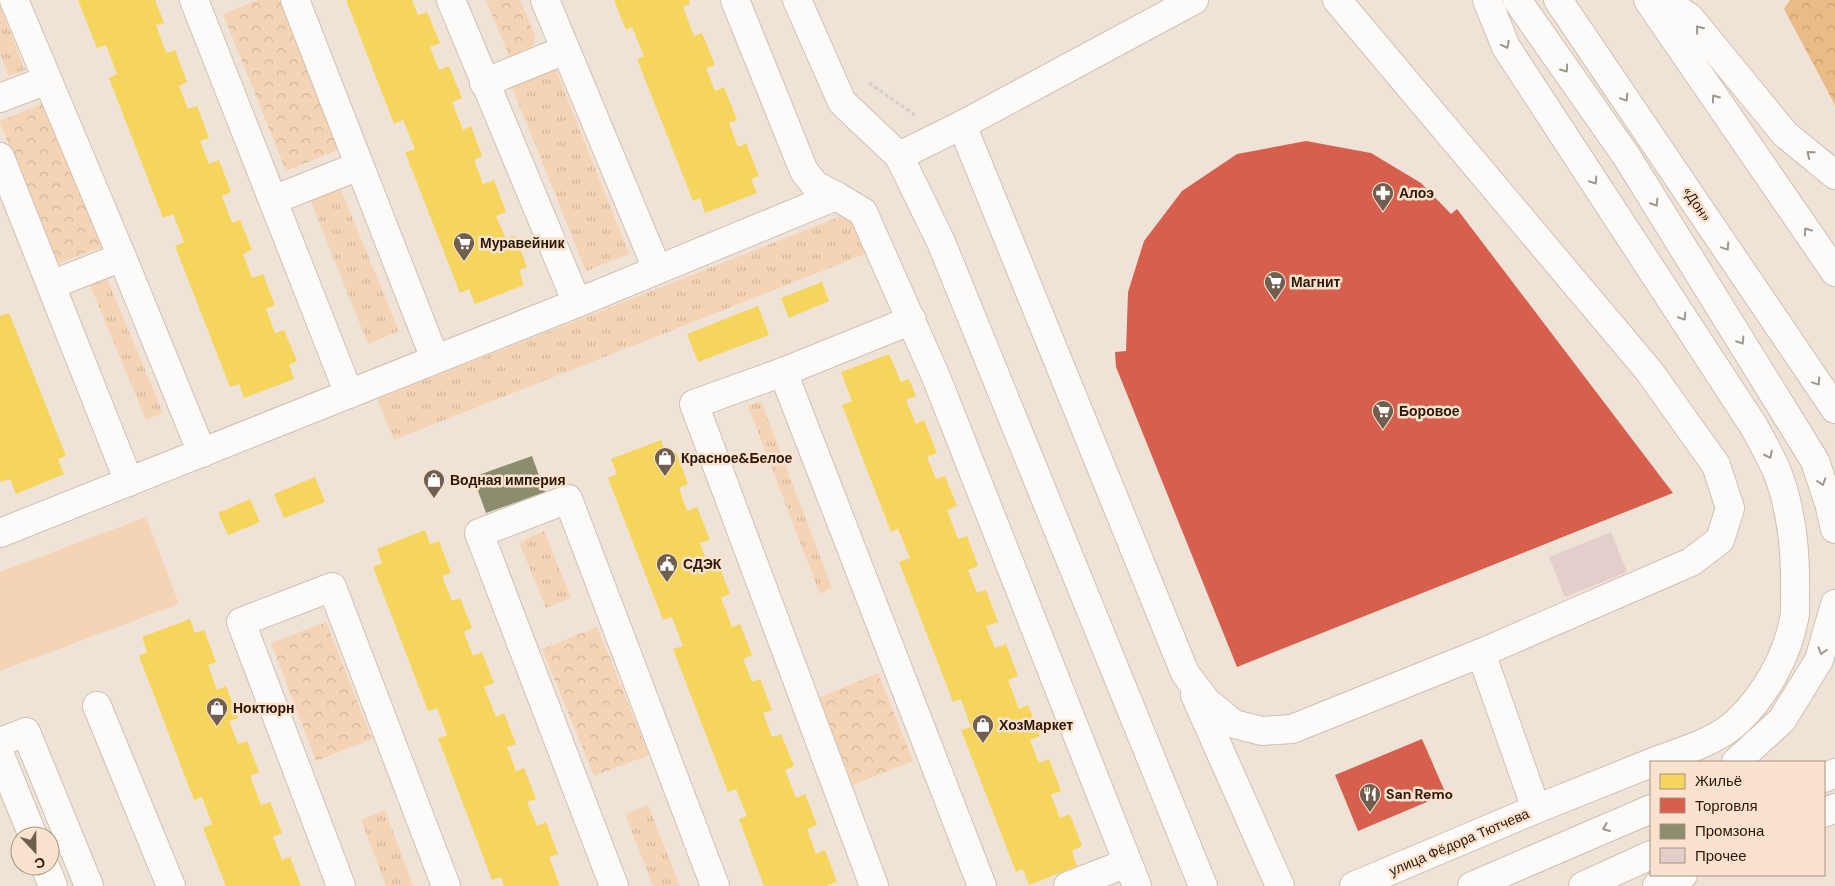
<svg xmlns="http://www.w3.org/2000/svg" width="1835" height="886" font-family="'DM Sans',sans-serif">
	<defs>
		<pattern id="grass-tufts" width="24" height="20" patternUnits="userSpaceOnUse" patternTransform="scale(1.25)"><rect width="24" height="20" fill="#f4d4b5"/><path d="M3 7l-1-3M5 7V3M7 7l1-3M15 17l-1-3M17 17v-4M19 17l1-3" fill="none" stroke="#d1b59a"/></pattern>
		<pattern id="forest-crowns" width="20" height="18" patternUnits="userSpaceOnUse" patternTransform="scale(1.25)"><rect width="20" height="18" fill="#eaba87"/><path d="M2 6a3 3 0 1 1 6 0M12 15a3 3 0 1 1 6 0" fill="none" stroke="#c99f73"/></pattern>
		<pattern id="park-crowns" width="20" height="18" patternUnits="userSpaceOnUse" patternTransform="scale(1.25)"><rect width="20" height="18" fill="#f4d4b5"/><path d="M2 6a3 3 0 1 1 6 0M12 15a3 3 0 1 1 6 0" fill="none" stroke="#d1b59a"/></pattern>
	</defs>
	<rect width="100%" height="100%" fill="#efe3d8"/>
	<!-- grass -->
	<g fill="url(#grass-tufts)">
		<polygon points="0,6 25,70 9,76 0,54"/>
		<polygon points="555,67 629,254 586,271 511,85"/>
		<polygon points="339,185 399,331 368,344 309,197"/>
		<polygon points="849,213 865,254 394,440 377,399"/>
		<polygon points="106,276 163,413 146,420 89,283"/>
		<polygon points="761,401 832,588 820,594 748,406"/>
		<polygon points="544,531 571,598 546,608 519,542"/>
		<polygon points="648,805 680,886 653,886 625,814"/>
		<polygon points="385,810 413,886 386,886 361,820"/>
	</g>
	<!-- forest -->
	<polygon fill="url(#forest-crowns)" points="1790,0 1835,0 1835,105 1784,9"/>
	<!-- park -->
	<g fill="url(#park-crowns)">
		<polygon points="258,0 279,0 338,150 286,171 223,14"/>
		<polygon points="486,0 520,0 535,35 535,43 529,50 510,58"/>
		<polygon points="49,101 107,245 57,264 0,123 0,121"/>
		<polygon points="326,622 372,739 316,761 271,643"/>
		<polygon points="597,627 649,755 594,776 542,649"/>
		<polygon points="878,673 913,761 853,785 818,698"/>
	</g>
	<!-- pitch -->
	<polygon fill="#f4d4b5" points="146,517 179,604 0,671 0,572"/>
	<!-- homes -->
	<g fill="#f6d55c">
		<polygon points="78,0 155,0 164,23 156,25 166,53 175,50 187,82 179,86 188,109 197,106 209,138 200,141 209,164 219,160 231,192 222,196 232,223 240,220 252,250 243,254 252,278 263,274 275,305 266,309 275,333 284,330 297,361 289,365 294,379 244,398 239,384 230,387 175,246 184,242 173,214 163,218 109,78 117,74 106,45 97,48"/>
		<polygon points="346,0 412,0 418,15 427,12 440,43 430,47 439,70 449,66 462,98 452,102 463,130 471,126 482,156 474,160 483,184 494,180 506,212 496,216 506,239 515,236 527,267 519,270 524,285 475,304 469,289 460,293 405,152 415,149 403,120 394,124"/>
		<polygon points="614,0 689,0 690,4 683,7 694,36 702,33 715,65 706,68 715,91 724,87 737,120 729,123 738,147 746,143 759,176 751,179 757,193 705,213 700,198 693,201 637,59 644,56 632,27 626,30"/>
		<polygon points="822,282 829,301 789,318 781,298"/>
		<polygon points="758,306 769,335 698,362 687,334"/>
		<polygon points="9,313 66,456 58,459 64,474 16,494 10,479 1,482 0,479 0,316"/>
		<polygon points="889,354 901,382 909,379 916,396 906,400 916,424 924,420 937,453 927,457 936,479 945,476 957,506 947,510 958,539 967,536 978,566 968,570 977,593 986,590 998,622 986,626 995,648 1006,644 1018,676 1008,680 1019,709 1028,705 1040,736 1030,740 1039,763 1049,759 1061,791 1051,795 1060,818 1070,814 1082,846 1072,851 1077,866 1029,885 1023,869 1016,872 961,730 971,727 961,699 953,702 899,562 910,558 898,529 891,532 842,405 852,401 841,372"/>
		<polygon points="661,440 667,456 676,452 688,484 679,488 687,511 697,507 710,540 700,543 709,567 718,563 730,594 721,598 732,627 740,624 752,655 743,659 752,682 760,679 772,710 763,713 772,737 781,734 794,766 785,770 796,798 805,794 817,825 807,829 816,854 825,850 837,882 828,885 828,886 764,886 739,819 747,816 736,789 728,792 673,649 683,646 672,617 663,620 608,478 617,474 611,459"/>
		<polygon points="315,477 325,502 284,518 274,494"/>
		<polygon points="250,499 260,522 228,535 218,513"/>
		<polygon points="425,530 430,544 439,541 451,573 442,576 452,601 460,598 472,628 464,632 473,656 482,652 494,683 484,687 496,717 504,713 516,744 507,747 516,771 524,768 536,799 527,802 537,826 546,822 558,854 549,857 560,886 504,886 501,877 492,880 459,793 438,738 447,735 437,708 428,711 373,567 382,563 377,549"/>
		<polygon points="190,619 195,633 204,630 216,662 208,665 217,690 226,686 238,718 229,721 238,744 247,741 259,772 250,776 261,805 270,802 282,833 273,837 282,860 290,857 301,886 226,886 203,828 212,824 202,797 194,800 139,656 147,652 142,637"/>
	</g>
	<!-- shops -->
	<g fill="#d6604d">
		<polygon points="1306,141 1371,153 1421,183 1451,214 1457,209 1673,493 1237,667 1116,367 1115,352 1126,351 1128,292 1144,241 1182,191 1237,154"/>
		<polygon points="1422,739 1446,794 1358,831 1335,775"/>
	</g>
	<!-- industry -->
	<polygon fill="#8c8c6e" points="532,456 545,492 486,513 473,477"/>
	<!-- building -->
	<polygon fill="#e3cecc" points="1611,532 1627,572 1565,597 1549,557"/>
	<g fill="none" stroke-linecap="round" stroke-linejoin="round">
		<!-- minor casing -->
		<g stroke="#d0c0b0" stroke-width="30">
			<g id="minor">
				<polyline points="14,0 122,257 202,453"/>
				<polyline points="194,0 349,394"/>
				<polyline points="295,0 435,359"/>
				<polyline points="451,0 577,303"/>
				<polyline points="545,0 657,269"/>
				<polyline points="735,0 804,171 815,185 836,196"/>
				<polyline points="797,0 842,102 899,156 941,242 1203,886"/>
				<path d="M1487 0 1506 47 1753 425C1761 439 1769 454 1776 469 1792 508 1796 554 1795 596 1795 603 1796 611 1794 619 1787 656 1766 694 1738 721 1716 742 1682 751 1653 762"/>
				<polyline points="1517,0 1627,157 1815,461 1829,503 1835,529"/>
				<polyline points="484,83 565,50"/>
				<polyline points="0,98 47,80"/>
				<polyline points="962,125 1185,673 1206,701 1234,724 1262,731 1292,729 1481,653 1691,562 1720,540 1730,508 1716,465 1649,371 1337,0"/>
				<polyline points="899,156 962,125 1194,0"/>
				<polyline points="0,157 129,482"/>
				<polyline points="273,200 359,166"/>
				<polyline points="51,285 122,257"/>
				<polyline points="783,372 982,886"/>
				<polyline points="0,533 577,303 836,196 863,212 936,377 1137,886"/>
				<polyline points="1481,653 1536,809"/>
				<polyline points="1195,695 1280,886"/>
				<polyline points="97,706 171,886"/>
				<polyline points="0,742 26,732 89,886"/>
				<polyline points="0,755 33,836"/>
				<polyline points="1736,762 1782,720 1819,660 1835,604"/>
				<polyline points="45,866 53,886"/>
				<polyline points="341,886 241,622 332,587 446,886"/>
				<polyline points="614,886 479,533 568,499 715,886"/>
				<polyline points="874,886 694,404 783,372 912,320"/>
				<polyline points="1068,886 1127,863"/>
				<polyline points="1354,886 1536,809 1651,763"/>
				<polyline points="1472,886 1651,809"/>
			</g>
		</g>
		<!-- major casing -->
		<g stroke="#d0c0b0" stroke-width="30">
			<g id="major">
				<polyline points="1662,0 1689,17 1785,134 1835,175"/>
				<polyline points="1824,778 1835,773"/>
				<polyline points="1824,813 1835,808"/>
				<polyline points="1583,886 1651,855"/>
				<polyline points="1657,886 1683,875"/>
			</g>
		</g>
		<!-- highway casing -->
		<g stroke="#d0c0b0" stroke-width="30">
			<g id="highway">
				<polyline points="1558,0 1835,409"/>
				<polyline points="1648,0 1835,272"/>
			</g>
		</g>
		<!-- path -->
		<polyline stroke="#d2cfca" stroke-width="3" stroke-dasharray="4 2.5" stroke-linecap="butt" points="869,83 915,115"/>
		<!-- minor -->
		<use href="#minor" stroke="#fdfbf9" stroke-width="28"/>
		<!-- major -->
		<use href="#major" stroke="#fdfbf9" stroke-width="28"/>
		<!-- highway -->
		<use href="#highway" stroke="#fdfbf9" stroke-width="28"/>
	</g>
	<!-- one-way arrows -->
	<defs><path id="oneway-chevron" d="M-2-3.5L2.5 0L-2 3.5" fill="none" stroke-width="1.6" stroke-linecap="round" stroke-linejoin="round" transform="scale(1.25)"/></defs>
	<g stroke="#9f958b">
		<use href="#oneway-chevron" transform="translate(1699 29) rotate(-129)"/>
		<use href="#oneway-chevron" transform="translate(1506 45) rotate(63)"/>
		<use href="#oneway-chevron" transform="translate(1565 69) rotate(55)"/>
		<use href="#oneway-chevron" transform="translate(1625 98) rotate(56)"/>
		<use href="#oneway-chevron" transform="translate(1715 98) rotate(-125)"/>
		<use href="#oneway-chevron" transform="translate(1810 154) rotate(-141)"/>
		<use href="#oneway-chevron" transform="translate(1594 181) rotate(57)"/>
		<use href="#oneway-chevron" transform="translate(1655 203) rotate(58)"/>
		<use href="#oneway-chevron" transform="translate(1807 231) rotate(-125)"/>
		<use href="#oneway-chevron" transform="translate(1726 247) rotate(56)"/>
		<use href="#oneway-chevron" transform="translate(1683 317) rotate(57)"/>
		<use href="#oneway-chevron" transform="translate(1741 341) rotate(58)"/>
		<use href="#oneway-chevron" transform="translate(1817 382) rotate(56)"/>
		<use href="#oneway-chevron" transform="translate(1769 455) rotate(63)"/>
		<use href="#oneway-chevron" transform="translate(1822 482) rotate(72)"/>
		<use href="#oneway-chevron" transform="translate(1822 651) rotate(106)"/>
		<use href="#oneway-chevron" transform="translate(1606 828) rotate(157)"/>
	</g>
	<!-- icons -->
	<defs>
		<g id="pharmacy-pin" transform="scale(1.125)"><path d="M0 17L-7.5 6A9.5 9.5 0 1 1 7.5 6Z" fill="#705f4e" stroke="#f9e3ce"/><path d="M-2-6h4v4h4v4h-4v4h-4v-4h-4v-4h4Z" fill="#fff"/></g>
		<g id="supermarket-pin" transform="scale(1.125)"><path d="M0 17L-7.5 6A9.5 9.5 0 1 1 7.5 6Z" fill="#705f4e" stroke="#f9e3ce"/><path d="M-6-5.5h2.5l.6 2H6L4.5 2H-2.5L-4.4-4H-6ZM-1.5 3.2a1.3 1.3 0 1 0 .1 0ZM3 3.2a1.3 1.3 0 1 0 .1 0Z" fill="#fff"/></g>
		<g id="shop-pin" transform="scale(1.125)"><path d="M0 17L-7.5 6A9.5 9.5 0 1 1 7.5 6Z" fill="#705f4e" stroke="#f9e3ce"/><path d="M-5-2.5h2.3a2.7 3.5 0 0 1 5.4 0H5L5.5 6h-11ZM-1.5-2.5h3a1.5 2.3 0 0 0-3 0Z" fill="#fff"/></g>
		<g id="civic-pin" transform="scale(1.125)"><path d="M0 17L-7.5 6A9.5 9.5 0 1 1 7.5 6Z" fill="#705f4e" stroke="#f9e3ce"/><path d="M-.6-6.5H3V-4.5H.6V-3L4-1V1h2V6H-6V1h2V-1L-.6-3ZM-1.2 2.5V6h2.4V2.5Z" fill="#fff"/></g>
		<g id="restaurant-pin" transform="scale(1.125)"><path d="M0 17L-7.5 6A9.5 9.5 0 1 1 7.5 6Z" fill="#705f4e" stroke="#f9e3ce"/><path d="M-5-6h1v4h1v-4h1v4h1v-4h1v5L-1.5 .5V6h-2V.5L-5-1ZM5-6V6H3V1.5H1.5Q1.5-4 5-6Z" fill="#fff"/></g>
	</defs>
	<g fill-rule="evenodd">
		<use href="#pharmacy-pin" x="1383" y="193"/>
		<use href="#supermarket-pin" x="464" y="243"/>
		<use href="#supermarket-pin" x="1275" y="282"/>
		<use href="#supermarket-pin" x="1383" y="411"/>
		<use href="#shop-pin" x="665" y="458"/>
		<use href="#shop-pin" x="434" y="480"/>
		<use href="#civic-pin" x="667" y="564"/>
		<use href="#shop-pin" x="217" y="708"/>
		<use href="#shop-pin" x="983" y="725"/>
		<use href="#restaurant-pin" x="1370" y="794"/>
	</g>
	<g text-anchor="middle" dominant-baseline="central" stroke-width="5" stroke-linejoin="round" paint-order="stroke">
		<!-- poi labels -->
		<g font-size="14" font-weight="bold" fill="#2c1804" stroke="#f9e3ce" text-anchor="start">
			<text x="1399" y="193">Алоэ</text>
			<text x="480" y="243">Муравейник</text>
			<text x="1291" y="282">Магнит</text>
			<text x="1399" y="411">Боровое</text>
			<text x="681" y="458">Красное&amp;Белое</text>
			<text x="450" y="480">Водная империя</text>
			<text x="683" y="564">СДЭК</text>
			<text x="233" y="708">Ноктюрн</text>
			<text x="999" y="725">ХозМаркет</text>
			<text x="1386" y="794">San Remo</text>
		</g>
		<!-- street labels -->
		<g font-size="14" fill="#2c1804" stroke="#f9e3ce">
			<text transform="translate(1697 204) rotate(56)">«Дон»</text>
			<text transform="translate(1459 842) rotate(-23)">улица Фёдора Тютчева</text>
		</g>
	</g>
	<!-- legend -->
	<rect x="1650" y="761" width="175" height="115" fill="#f9e3ce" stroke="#a7927d"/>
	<rect x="1660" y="774" width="25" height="15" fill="#f6d55c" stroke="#a7927d"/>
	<text x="1695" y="786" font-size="15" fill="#2c1804">Жильё</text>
	<rect x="1660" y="798" width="25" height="15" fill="#d6604d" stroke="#a7927d"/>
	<text x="1695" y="811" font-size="15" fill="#2c1804">Торговля</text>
	<rect x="1660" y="824" width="25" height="15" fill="#8c8c6e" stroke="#a7927d"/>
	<text x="1695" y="836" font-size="15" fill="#2c1804">Промзона</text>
	<rect x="1660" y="848" width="25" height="15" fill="#e3cecc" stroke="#a7927d"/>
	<text x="1695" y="861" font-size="15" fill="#2c1804">Прочее</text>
	<!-- north arrow -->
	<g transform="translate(35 851) rotate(158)"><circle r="24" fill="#f9e3ce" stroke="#a7927d"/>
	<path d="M0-4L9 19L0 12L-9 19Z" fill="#705f4e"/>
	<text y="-8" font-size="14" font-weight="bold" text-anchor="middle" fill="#2c1804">С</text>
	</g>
</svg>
